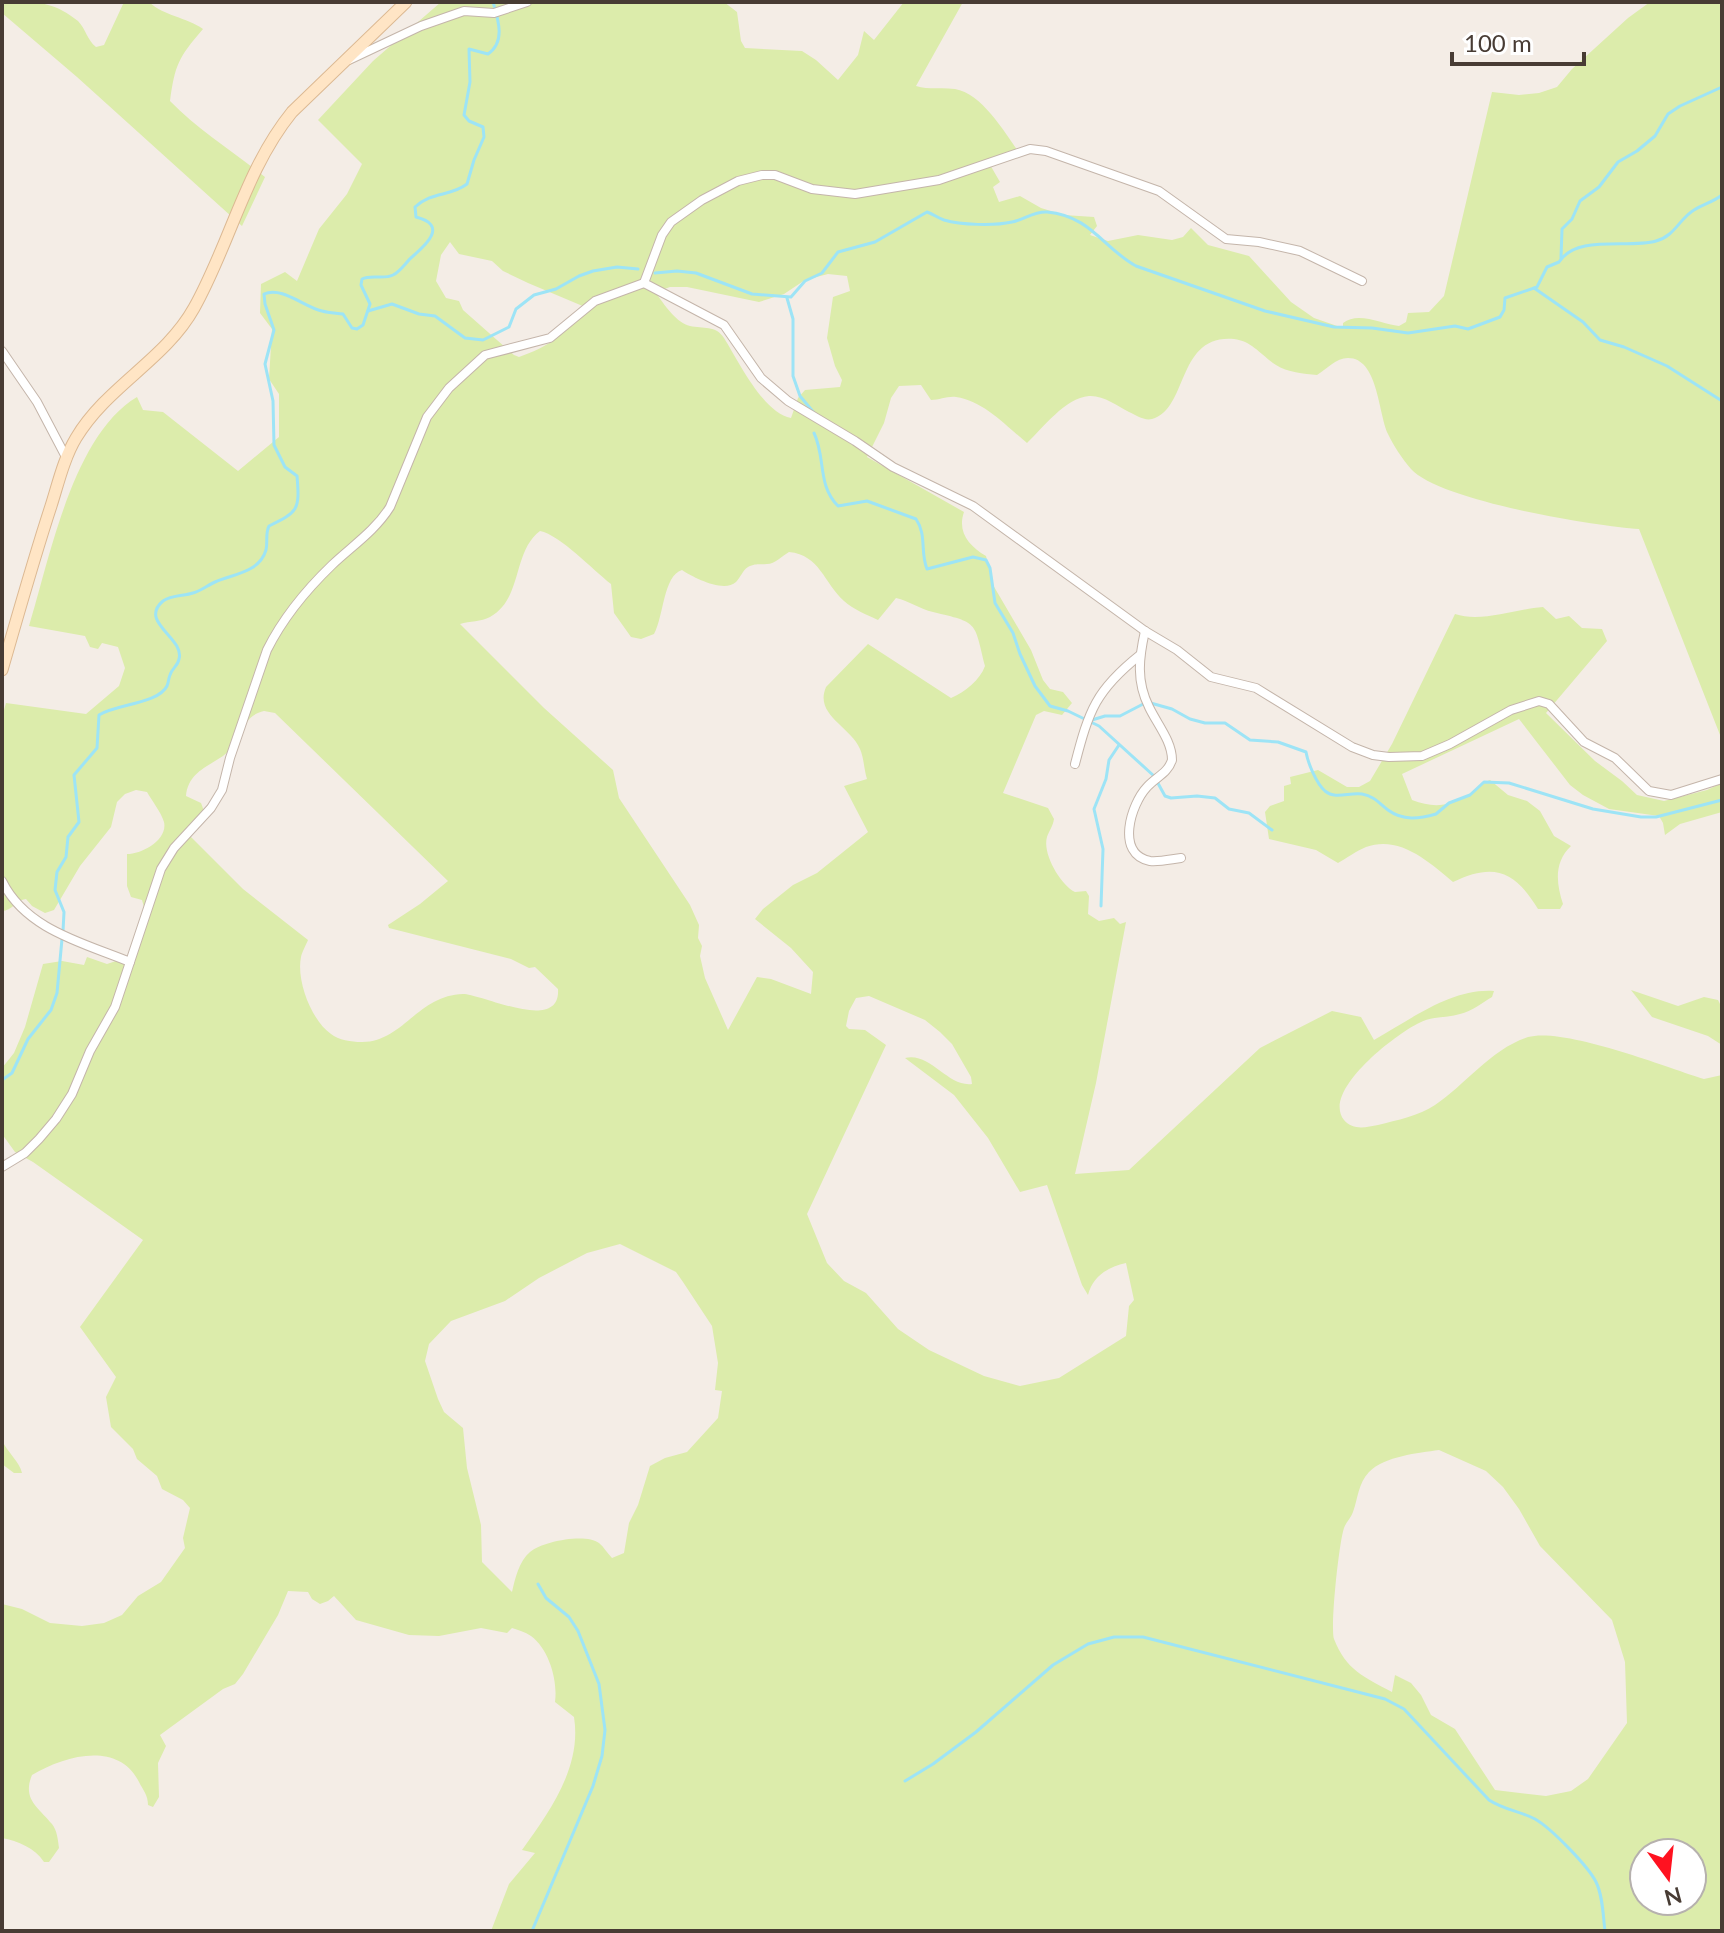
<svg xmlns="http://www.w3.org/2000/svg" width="1724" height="1933" font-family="Lato,sans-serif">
	<rect width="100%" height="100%" fill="#f4ede6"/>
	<!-- green -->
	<g fill="#dcecab" fill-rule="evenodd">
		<path d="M2 2C35 2 52 0 78 21 86 29 87 40 96 47L104 45 124 2H149C164 16 186 17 203 29 178 58 175 65 170 101 198 130 234 152 265 177L242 226 77 77 2 13Z"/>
		<path d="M441 2H724L737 12 741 41 745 48 802 51 816 60 838 80 858 55 864 31 874 40 904 2H963L916 86C929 90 942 87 955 89 981 93 1004 131 1018 151L989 163 1000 182 993 187 999 202 1020 196 1041 208 1064 215 1094 217 1097 226 1090 235 1108 241 1138 235 1172 240 1183 237 1191 228 1208 245 1249 256 1291 302 1314 318 1343 328V323C1358 311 1382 324 1399 326L1406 322 1408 313 1429 312 1444 296 1492 92 1519 95 1539 93 1557 87 1572 69 1628 18 1650 2H1722V740L1639 529C1594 526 1440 501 1411 469 1403 460 1393 445 1388 434 1378 412 1378 358 1348 358 1336 358 1327 369 1317 375 1304 374 1287 372 1276 365 1262 356 1252 341 1234 339 1176 334 1189 409 1152 419 1144 421 1136 415 1129 412 1118 406 1103 395 1089 396 1065 398 1043 428 1027 443 1006 426 984 401 956 397 947 396 940 400 931 400L921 385 899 386 891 398 884 423 867 457 964 512C957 532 969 546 986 556L993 585 1031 650 1043 680 1050 689 1063 692 1072 703 1062 715 1044 711 1036 715 1003 793 1048 808 1054 819C1053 826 1049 831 1047 837 1042 854 1061 885 1075 892L1086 891 1089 896 1088 914 1099 921 1114 918 1120 924 1126 922 1096 1083 1075 1174 1129 1170 1260 1048 1332 1011 1361 1017 1374 1040C1410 1020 1451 988 1494 991L1492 997C1482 1003 1472 1011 1460 1014 1447 1018 1432 1016 1419 1023 1396 1034 1321 1091 1344 1120 1353 1131 1367 1127 1378 1125 1397 1120 1419 1116 1435 1105 1466 1084 1491 1049 1528 1037 1564 1027 1666 1067 1704 1079L1722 1075V1931H491L509 1884 535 1853 522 1850C550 1811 582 1767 574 1717L555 1702C558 1681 549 1649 531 1636 525 1632 518 1630 512 1628L507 1633 481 1628 439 1636 409 1635 356 1620 334 1596 328 1601 320 1604 312 1599 308 1592 288 1591 278 1615 243 1674 235 1684 223 1689 160 1735 166 1746 158 1763 159 1797 153 1807 148 1805C148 1795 143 1790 139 1782 118 1740 64 1756 32 1775 22 1799 38 1807 52 1824 57 1830 58 1840 59 1848L49 1862H44C35 1848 18 1841 2 1838V1604L22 1609 50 1623 82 1626 104 1623 122 1615 138 1596 161 1582 185 1548 183 1538 190 1508 183 1500 162 1489 157 1476 137 1459 133 1449 111 1427 106 1397 116 1377 80 1327 143 1240 33 1162 15 1152 2 1134V1068L14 1053 25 1027 43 964 62 961 84 965 87 957 107 964 128 957 144 907 142 900 131 897 127 886V854C142 854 168 840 164 822 161 812 152 801 147 792L136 790 125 794 117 802 111 827 80 866 54 910 45 913 32 906 26 899C16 900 12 911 2 911V717L6 703 86 714 119 686 125 668 118 647 102 643 98 649 90 647 85 636 29 626C50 557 73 435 137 397L143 410 163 412 238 471 279 437V394L269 379 272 329 260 313 261 284 285 272 297 281 319 229 347 194 362 164 318 120 373 61ZM450 242 459 254 492 261 503 271 528 283 585 307C568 333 548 347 519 357L514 355 463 310 459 301 446 298 436 281 441 255ZM828 274 847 276 850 291 833 297 827 338 835 366 842 380 840 387 805 390 798 398 791 418C763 413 738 360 724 338 716 325 703 329 690 326 677 323 666 307 658 296L659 291 670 287H687L759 302 784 294 805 280ZM540 531C560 535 593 570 611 584L614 613 631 637 641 639 654 634C664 616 663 576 682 570 694 578 724 593 736 582 741 577 742 571 748 567 756 563 759 565 767 564 775 564 782 556 789 552 820 555 824 583 844 601 853 609 867 615 878 620L896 598C909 601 920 609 933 612 978 623 974 620 985 666 980 680 965 692 951 698L868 644 826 687C814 715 850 726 860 749 864 758 864 770 867 779L844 786 868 832 817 873 793 885 763 909 755 919 791 948 813 972 811 994 771 979 757 977 728 1030 705 978 700 956 702 946 698 938 699 925 690 905 619 798 613 770 544 708 460 624C470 621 481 622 490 617 523 599 512 552 540 531ZM264 711 275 713 448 881 420 904 388 925 389 928 511 959 529 968 535 967 558 989C561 1034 482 994 463 994 418 995 402 1043 361 1042 352 1042 338 1040 331 1034 312 1021 296 981 301 957 302 952 306 945 308 940L243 889 188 834 204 811 201 803 186 796C188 773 207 767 223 756 241 743 240 716 264 711ZM869 996 925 1020 940 1032 952 1044 971 1077 972 1084C947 1087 931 1052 905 1058L954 1095 988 1138 1020 1192 1047 1185 1082 1285 1088 1295C1093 1276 1108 1267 1126 1263L1134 1300 1129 1306 1126 1336 1059 1378 1020 1386 984 1376 929 1350 898 1329 866 1293 844 1281 827 1263 807 1214 886 1045 865 1030 849 1029 846 1026 849 1011 856 998ZM620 1244 676 1272 683 1282 712 1326 718 1363 715 1390 722 1391 718 1418 687 1452 665 1458 650 1466 638 1505 629 1523 624 1553 612 1558C607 1553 604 1547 599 1543 586 1533 543 1541 530 1552 519 1561 515 1579 512 1592L482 1562 481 1525 467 1468 463 1428 444 1412 438 1399 425 1361 429 1344 451 1321 505 1301 539 1278 587 1253ZM1439 1450 1486 1471 1503 1487 1519 1509 1540 1546 1612 1620 1625 1662 1627 1723 1588 1779 1571 1791 1546 1796 1495 1790 1455 1729 1431 1715 1421 1695 1411 1683 1395 1675 1392 1692C1364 1677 1346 1670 1334 1639 1330 1627 1339 1542 1344 1528 1346 1522 1351 1518 1353 1512 1358 1498 1358 1484 1369 1472 1385 1456 1418 1453 1439 1450ZM1644 1853H1692V1901H1644Z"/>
		<path d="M1543 607 1556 619 1569 616 1582 628 1602 629 1607 641 1546 713 1595 761 1622 781 1637 795 1664 801 1707 790 1722 783V812L1680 824 1665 835 1663 823 1659 816 1609 809 1583 795 1570 785 1519 719 1402 774 1412 800C1433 808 1448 807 1468 795 1477 790 1480 783 1490 780L1508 795 1527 801 1540 811 1554 836 1571 846C1554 862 1556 883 1563 904L1560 909H1538C1515 871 1494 862 1453 882 1429 862 1400 835 1366 847 1356 851 1347 858 1338 863L1316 850 1269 839 1265 812 1270 806 1284 801V786L1291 784 1290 777 1318 770 1347 787H1359L1370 781 1392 744 1455 614C1481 623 1515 609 1543 607Z"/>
		<polygon points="1631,990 1678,1006 1704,997 1718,1000 1722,1008 1722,1045 1708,1036 1652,1017"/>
		<path d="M2 1440C7 1452 20 1462 22 1473H14L2 1464Z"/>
	</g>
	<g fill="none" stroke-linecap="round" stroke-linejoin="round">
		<!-- stream -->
		<g stroke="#9de4f6" stroke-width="3">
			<polyline points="1561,258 1562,229 1572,219 1580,201 1599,187 1618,162 1637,151 1655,136 1668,114 1680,106 1722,87"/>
			<path d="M655 273 677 271 696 273 752 294 791 297 805 281 822 273 838 252 875 242 927 212C933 214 938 218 944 220 961 225 994 226 1012 222 1024 220 1034 211 1047 212 1091 216 1103 248 1136 266L1265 311 1334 327 1372 328 1408 333 1455 326 1468 329 1500 317 1504 310 1505 298 1537 287 1547 267 1559 262C1577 234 1628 249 1656 241 1675 236 1679 219 1694 210 1704 204 1713 202 1722 195"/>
			<polyline points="1534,288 1583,322 1600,340 1624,347 1667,366 1722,401"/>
			<polyline points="787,298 793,319 793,376 800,396 815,414"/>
			<polyline points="368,311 392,304 419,314 435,316 465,338 483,340 509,327 516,309 534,295 556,289 579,276 593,271 617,267 638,269"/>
			<path d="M814 433C826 458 817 485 838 506L867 501 916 519C927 535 920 552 927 569L973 557 986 560 990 568 995 603 1013 633 1020 654 1035 686 1050 706 1068 711 1099 726 1154 776 1165 796 1171 798 1197 796 1215 798 1229 809 1249 813 1272 830"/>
			<path d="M1092 720 1105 716H1120L1147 702 1172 709 1190 719 1205 723H1225L1250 740 1278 742 1306 752C1308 763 1316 783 1325 791 1336 800 1349 792 1362 794 1374 796 1379 803 1388 810 1403 821 1419 819 1436 814L1449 803 1470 795 1484 782 1509 783 1593 809 1641 817H1656L1722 800"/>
			<polyline points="1101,906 1103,849 1094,809 1106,779 1109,760 1119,745"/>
			<path d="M63 931 64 912 55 890 57 872 66 857 68 837 79 822 74 775 97 748 99 715C116 704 158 704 167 686 169 681 168 680 170 675 172 668 178 666 179 659 185 638 138 622 163 601 171 595 184 596 193 593 201 591 208 585 215 582 233 574 259 573 266 550 268 542 265 534 269 526 298 512 300 510 297 476L285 467 274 445 273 401 265 364 274 330 265 304 264 294C282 286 304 307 322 311 329 313 336 313 343 314L352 328 357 329 363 325 370 304 361 285 362 279C372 274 383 280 393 275 401 271 406 262 412 257 427 244 448 225 416 217L415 207C432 191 450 197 467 184L474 160 484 137 483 127 469 121 464 115 470 82 469 49 488 54C506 42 498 19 493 2"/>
			<polyline points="2,1080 12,1073 28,1039 51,1010 57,993 62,939"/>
			<path d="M905 1781 933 1764 976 1732 1053 1665 1088 1644 1114 1637H1143L1385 1699 1404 1709 1489 1800C1504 1810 1520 1811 1535 1819 1551 1828 1588 1866 1596 1882 1603 1896 1603 1916 1605 1931"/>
			<polyline points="532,1931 593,1786 602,1756 605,1730 599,1684 578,1631 569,1617 546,1598 538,1584"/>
		</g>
		<!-- minor casing -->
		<g stroke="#c4b5aa" stroke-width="10">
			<g id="minor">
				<polyline points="349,60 421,26 464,11 494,13 527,2"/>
				<polyline points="644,283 662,235 671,222 702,200 738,181 762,175 775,175 812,189 855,194 939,180 1030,149 1046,151 1159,191 1226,239 1259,242 1300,251 1362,281"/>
				<polyline points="2,351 37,402 67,459"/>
				<path d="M1145 631C1139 658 1136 681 1149 707 1157 724 1172 741 1172 760 1168 773 1156 777 1147 787 1131 804 1115 854 1150 861 1160 862 1172 859 1181 858"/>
				<path d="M1075 764C1089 710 1096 690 1140 655"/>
				<path d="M2 881C26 930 84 943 130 962"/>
				<path d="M2 1167 25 1153 39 1139 56 1119 72 1094 90 1051 115 1007 161 869 174 848 211 808 222 790 230 758 267 650C283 618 306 590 332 565 352 546 375 531 390 507L427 417 449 388 485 355 550 338 595 301 644 283 724 325 761 378 788 401 855 441 893 467 973 506 1145 631 1177 650 1211 677 1256 688 1352 747 1373 755 1389 757 1422 756 1450 744 1511 710 1539 701 1549 704 1584 742 1615 758 1649 791 1671 795 1722 779"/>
			</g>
		</g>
		<!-- secondary casing -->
		<g stroke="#dcb993" stroke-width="13">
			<path id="secondary" d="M2 670C18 615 33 561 51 506 58 484 64 458 76 438 107 386 165 360 194 308 230 244 245 170 292 112L406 2"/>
		</g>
		<!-- minor -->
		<use href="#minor" stroke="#fff" stroke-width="8"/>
		<!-- secondary -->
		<use href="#secondary" stroke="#ffe5c5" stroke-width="11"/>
	</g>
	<!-- border -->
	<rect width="1724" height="1933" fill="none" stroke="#483c34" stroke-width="8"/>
	<!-- north arrow -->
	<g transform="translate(1668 1877) rotate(165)"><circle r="38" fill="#ffffff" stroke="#b6b1ae" stroke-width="2"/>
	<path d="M0-6L14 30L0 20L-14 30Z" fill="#ff1220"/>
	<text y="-12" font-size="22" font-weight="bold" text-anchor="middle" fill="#483c34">N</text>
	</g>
	<!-- scale -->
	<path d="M1452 52v12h132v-12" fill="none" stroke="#483c34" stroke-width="4"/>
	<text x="1464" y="52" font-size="24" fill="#483c34" stroke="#ffffff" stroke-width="6" paint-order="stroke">100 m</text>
</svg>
